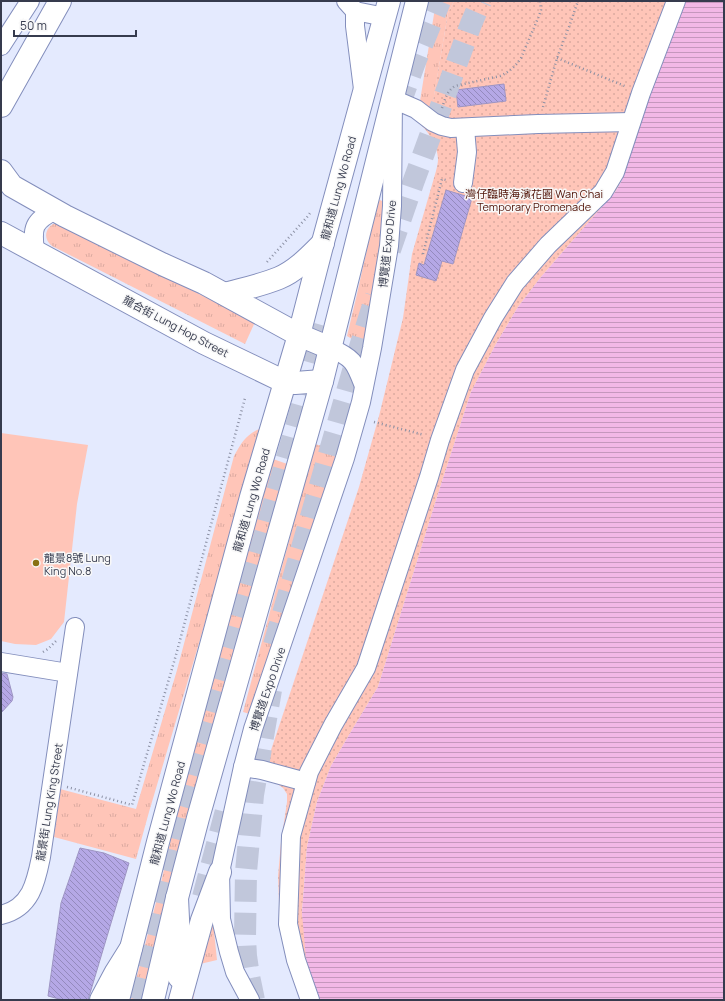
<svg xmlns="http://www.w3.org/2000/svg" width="725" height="1001" font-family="Manrope,'Noto Sans TC',sans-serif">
	<defs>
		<pattern id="grass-tufts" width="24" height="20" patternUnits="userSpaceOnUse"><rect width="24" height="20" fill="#ffc5b8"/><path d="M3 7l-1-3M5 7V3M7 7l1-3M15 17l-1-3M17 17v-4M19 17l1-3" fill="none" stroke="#dbaaa0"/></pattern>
		<pattern id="park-dots" width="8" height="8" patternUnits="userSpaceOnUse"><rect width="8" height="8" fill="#ffc5b8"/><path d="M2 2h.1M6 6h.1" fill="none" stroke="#dbaaa0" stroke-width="1.8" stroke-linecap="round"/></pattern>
		<pattern id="water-rules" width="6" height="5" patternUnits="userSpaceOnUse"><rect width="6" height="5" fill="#f2b8e6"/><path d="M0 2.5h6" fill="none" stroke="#c597bd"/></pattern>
		<pattern id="building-back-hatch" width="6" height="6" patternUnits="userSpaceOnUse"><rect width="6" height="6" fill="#b5a8e6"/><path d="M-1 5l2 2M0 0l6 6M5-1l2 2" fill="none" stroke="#948abd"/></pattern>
	</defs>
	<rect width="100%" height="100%" fill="#e4eafe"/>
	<!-- grass -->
	<g fill="url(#grass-tufts)">
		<polygon points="439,1 454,1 448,13 432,108 420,101 435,8"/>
		<polygon points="380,200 384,202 380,246 365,347 347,336 357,294 377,204 377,202"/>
		<path d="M53 224H58L62 225 255 322 245 344 52 246C44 240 44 230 53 224Z"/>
		<path d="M263 427 149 812 136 859 54 837 60 789 136 809 177 670 234 456C243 440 246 435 263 427Z"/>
		<polygon points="315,444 338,451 250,714 243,712"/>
		<polygon points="273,459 293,466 145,1000 131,999 160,887 194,738"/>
		<polygon points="210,922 213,922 217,960 200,964 193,1000 191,1000 208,923"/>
	</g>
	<!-- park -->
	<path fill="url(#park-dots)" d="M454 1H682L635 137 622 179 616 191 608 200 541 277 518 307 496 344 471 392 438 494 378 687 352 730 331 766 317 802 307 847 302 913 315 993 280 928 278 876 281 842 287 802V794L283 788 276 783 266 765 359 487 379 416 403 318 412 254 436 171C437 167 438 163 438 159 438 146 427 128 416 121L420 101 432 107 448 13Z"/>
	<!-- garden -->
	<polygon fill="#ffc5b8" points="1,433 88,445 77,504 64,622 51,639 36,645 15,644 1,641"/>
	<!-- water -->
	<polygon fill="url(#water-rules)" points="682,1 724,1 724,1000 318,1000 306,959 302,913 307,847 317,802 331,766 352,730 378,687 438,494 471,392 496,344 518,307 541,277 608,200 616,191 622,180 635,137"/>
	<!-- building -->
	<g fill="url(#building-back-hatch)" stroke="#9e95c4">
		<polygon points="504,84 506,101 458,107 456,90"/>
		<polygon points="446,190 472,198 453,264 442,261 436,281 416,275 419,263 424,265"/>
		<polygon points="1,673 7,674 13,697 12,701 1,713"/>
		<polygon points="80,848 104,853 129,863 88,1000 63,1000 48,996 61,903"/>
	</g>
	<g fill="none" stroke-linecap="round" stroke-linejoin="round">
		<!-- highway-tunnel -->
		<g stroke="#c1c7db" stroke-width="22" stroke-dasharray="22 11" stroke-linecap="butt">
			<polyline points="399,106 415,62 440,1"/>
			<polyline points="390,250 413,183 471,24 481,1"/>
			<polyline points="274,645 359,350 376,296"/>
			<polyline points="203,897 228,803"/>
			<polyline points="139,1000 183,818 325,326"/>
			<polyline points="254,1000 249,976 246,956 245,937 246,872 253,795 271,690"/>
		</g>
		<!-- minor casing -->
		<g stroke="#838ebc" stroke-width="20">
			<g id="minor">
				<polyline points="346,1 355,11 355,26 363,89"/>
				<polyline points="355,11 385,17"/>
				<polyline points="1,46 30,1"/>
				<polyline points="463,183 467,152 465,128"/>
				<path d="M35 251C32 227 33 222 55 210"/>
				<path d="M330 348C354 358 355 363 364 386"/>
				<polyline points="1,662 68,673"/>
				<polyline points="243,767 262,770 306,782"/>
				<path d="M1 915C31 908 36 882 41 857L75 627"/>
				<polyline points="250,1000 235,972 229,952 221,919 220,872 243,767 253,729 345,458 361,402 372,348 389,246 392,206 393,99 416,109 433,122 442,126 451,128 538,124 631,122"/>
				<polyline points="310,1000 296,960 288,924 291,836 309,772 333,725 366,668 429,477 440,440 465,370 493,318 515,283 548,245 603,192 615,172 641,93 676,1"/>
			</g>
		</g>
		<!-- major casing -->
		<g stroke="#838ebc" stroke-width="24">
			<g id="major">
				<polyline points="1,106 60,1"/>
				<polyline points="1,171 12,186 65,216 162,264 204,283 299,335 330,348"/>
				<polyline points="1,233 204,343 285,382 295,383 322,381"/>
				<path d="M225 294C243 289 262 285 279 278 296 271 310 256 323 243"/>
				<polyline points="118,1000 158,842 251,497 299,335 323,242 389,1"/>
				<polyline points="153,1000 177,898 198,818 322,381 417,1"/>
			</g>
		</g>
		<!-- highway casing -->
		<g stroke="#838ebc" stroke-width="24">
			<g id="highway">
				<polyline points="177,898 179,940 179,977"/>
				<polyline points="101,1000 116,972 131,948"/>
				<polyline points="180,1000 202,920 220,872"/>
			</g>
		</g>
		<!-- path -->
		<g stroke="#8b90a4" stroke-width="2.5" stroke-dasharray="1 3" stroke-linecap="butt">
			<polyline points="557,58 627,87"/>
			<polyline points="543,107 557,58 569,27 578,1"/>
			<path d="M442 108C445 99 447 91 455 86L500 76C509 72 515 67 521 58L539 16 541 10 540 1"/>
			<polyline points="423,254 442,179 446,180"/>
			<polyline points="267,262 308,216 310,213"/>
			<polyline points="374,422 424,435"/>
			<polyline points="43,652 48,649 56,641"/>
			<polyline points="67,787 132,805 176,655 245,398"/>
		</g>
		<!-- minor -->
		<use href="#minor" stroke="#fff" stroke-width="18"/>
		<!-- major -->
		<use href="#major" stroke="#fff" stroke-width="22"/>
		<!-- highway -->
		<use href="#highway" stroke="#fff" stroke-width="22"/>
	</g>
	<!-- markers -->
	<circle fill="#887112" stroke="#f8f8f8" stroke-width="1.5" cx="36" cy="563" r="4"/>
	<g text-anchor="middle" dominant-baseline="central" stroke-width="3" stroke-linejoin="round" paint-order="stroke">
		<!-- street labels -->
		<g font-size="11" fill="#363b4e" stroke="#f8f8f8">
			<text transform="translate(338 188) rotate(-75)">龍和道 Lung Wo Road</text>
			<text transform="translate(387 244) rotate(-84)">博覽道 Expo Drive</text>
			<text transform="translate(176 326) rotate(28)">龍合街 Lung Hop Street</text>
			<text transform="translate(251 500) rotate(-74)">龍和道 Lung Wo Road</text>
			<text transform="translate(267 689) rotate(-71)">博覽道 Expo Drive</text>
			<text transform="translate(49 802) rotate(-81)">龍景街 Lung King Street</text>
			<text transform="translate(167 813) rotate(-75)">龍和道 Lung Wo Road</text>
		</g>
		<!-- park labels -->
		<g font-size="11" fill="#511307" stroke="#f8f8f8">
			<text x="534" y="193">灣仔臨時海濱花園 Wan Chai<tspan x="534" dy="13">Temporary Promenade</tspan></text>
		</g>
		<!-- poi labels -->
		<g font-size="11" fill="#363b4e" stroke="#f8f8f8" text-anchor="start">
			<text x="44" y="557">龍景8號 Lung<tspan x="44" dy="13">King No.8</tspan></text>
		</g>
	</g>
	<!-- border -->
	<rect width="725" height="1001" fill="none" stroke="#363b4e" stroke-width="4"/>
	<!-- scale -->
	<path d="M14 30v6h122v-6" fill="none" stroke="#363b4e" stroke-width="2"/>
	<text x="20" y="30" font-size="12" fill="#363b4e" stroke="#f8f8f8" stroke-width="3" paint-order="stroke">50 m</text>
</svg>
